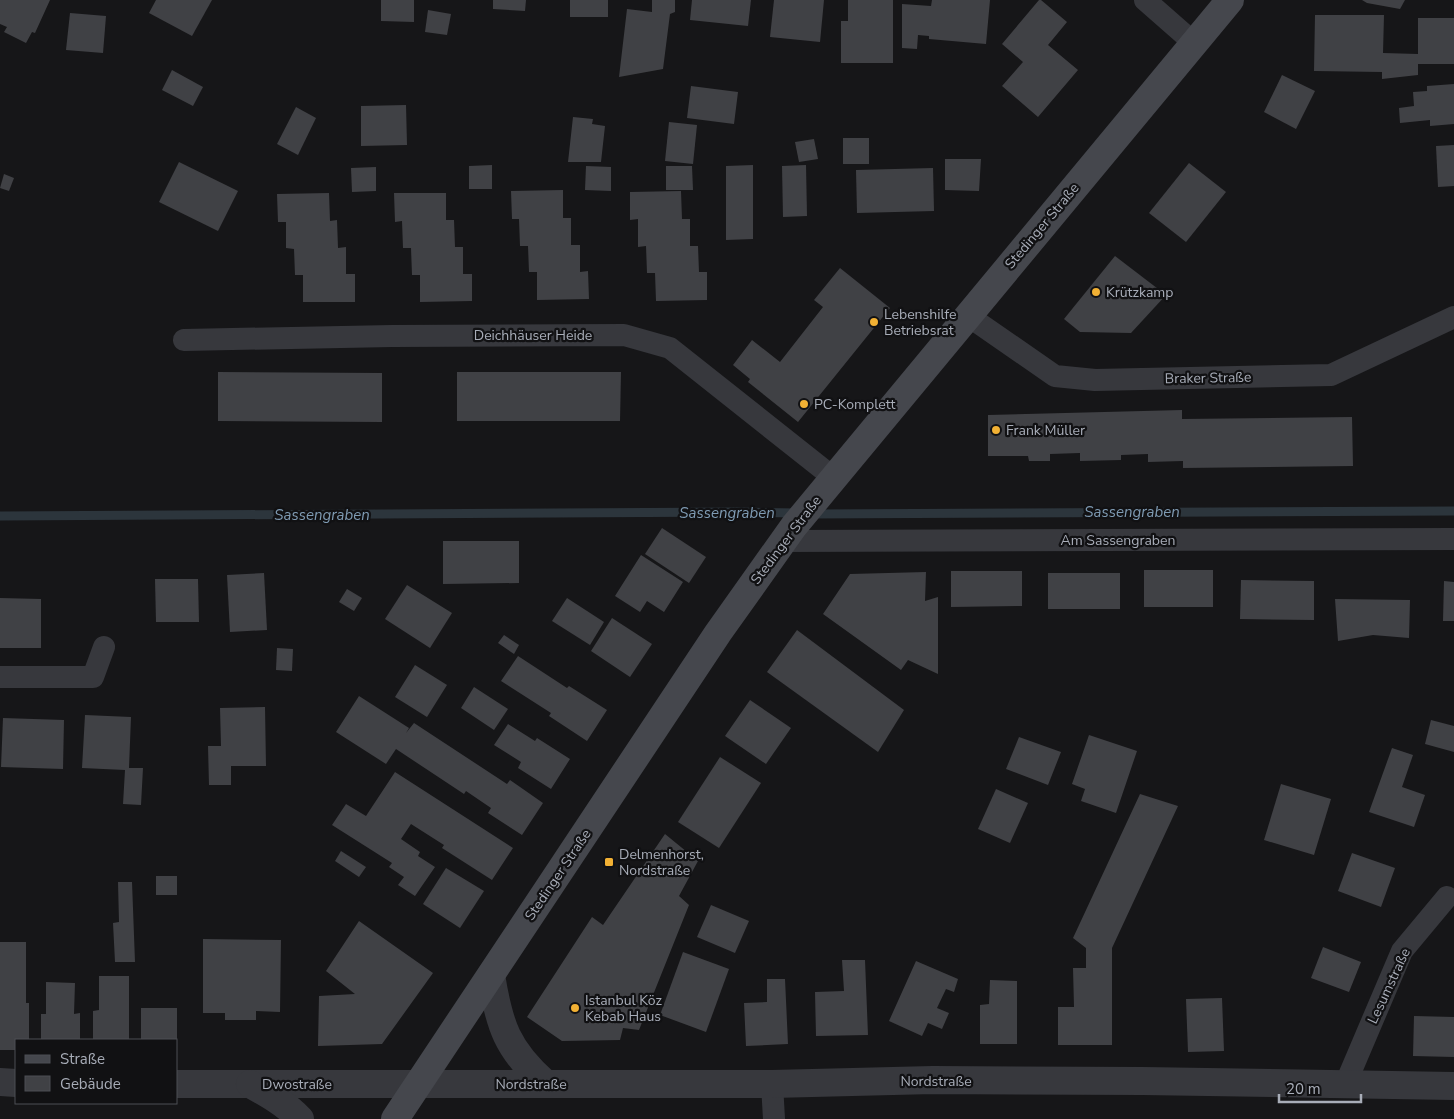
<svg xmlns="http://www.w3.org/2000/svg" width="1454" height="1119" font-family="'Nunito Sans',sans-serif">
	<rect width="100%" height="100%" fill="#161618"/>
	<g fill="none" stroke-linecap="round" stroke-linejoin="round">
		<!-- stream -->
		<g stroke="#2c353c" stroke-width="9">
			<polyline points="812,514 1454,511"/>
			<polyline points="0,516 739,512 799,513"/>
		</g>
	</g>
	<!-- building -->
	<g fill="#404145">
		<polygon points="0,0 50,0 35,33 32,32 26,43 4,32 7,27 0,24"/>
		<polygon points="156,0 212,0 192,36 149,13"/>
		<polygon points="381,0 414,0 414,22 381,21"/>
		<polygon points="493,0 526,0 525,11 493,9"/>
		<rect x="570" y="0" width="38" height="17"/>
		<polygon points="652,0 675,0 675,12 670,14 663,69 619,77 627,9 652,12"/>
		<polygon points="692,0 751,0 748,26 690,20"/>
		<polygon points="774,0 824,0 820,42 770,37"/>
		<polygon points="848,0 893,0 893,63 841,63 841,21 848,21"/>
		<polygon points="932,0 990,0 986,44 929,39 929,36 918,35 917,49 902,48 902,4 931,6"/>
		<polygon points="1039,0 1041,0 1067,22 1048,45 1078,70 1038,117 1002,86 1023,62 1002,44"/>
		<polygon points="1362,0 1405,0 1400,9 1367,3"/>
		<polygon points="428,10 451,14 447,35 425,32"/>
		<polygon points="70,13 106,16 103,53 66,50"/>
		<polygon points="1315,15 1384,15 1383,53 1418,54 1418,18 1454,18 1454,64 1418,64 1418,75 1382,79 1382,72 1314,71"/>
		<polygon points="172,70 203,87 193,106 162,90"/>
		<polygon points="1282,75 1315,91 1296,129 1264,112"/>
		<polygon points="1454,84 1454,124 1430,126 1430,120 1400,123 1399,108 1414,106 1413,92 1427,91 1427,86"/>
		<polygon points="691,86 738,92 734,124 687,118"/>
		<polygon points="406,105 407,145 361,146 361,106"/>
		<polygon points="296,107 316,118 298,155 277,144"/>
		<polygon points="573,117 593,119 592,124 605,126 601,162 568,162"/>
		<polygon points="669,122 697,125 693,164 665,161"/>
		<rect x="843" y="138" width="26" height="26"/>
		<polygon points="814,139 818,159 799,162 795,142"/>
		<polygon points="1454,145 1454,186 1438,187 1436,146"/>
		<polygon points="945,159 981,159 979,191 945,190"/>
		<polygon points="179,162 238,191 218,231 159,202"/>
		<polygon points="1189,163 1226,192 1186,242 1149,213"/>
		<polygon points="492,165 492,189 469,189 469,166"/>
		<polygon points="753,165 753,239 726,240 726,166"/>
		<polygon points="806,165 807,216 783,217 782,166"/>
		<polygon points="586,166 611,167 611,191 585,190"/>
		<polygon points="666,166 692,166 693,190 666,190"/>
		<polygon points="376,167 376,191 352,192 351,168"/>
		<polygon points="933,168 934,211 857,213 856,170"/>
		<polygon points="4,174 14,178 9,191 0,188"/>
		<polygon points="563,190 563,218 571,218 571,245 580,245 580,272 588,271 589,299 537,300 537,272 529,272 528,246 520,246 519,219 512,219 511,191"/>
		<polygon points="681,191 682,219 690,219 690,246 698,246 699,272 707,272 707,300 656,301 655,273 647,273 646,246 638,247 638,219 630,220 630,192"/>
		<polygon points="329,193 330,221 337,220 338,248 346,247 346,274 355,274 355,302 303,302 303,275 295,275 294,249 286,248 286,222 278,222 277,194"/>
		<polygon points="394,193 446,193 446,220 454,220 455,247 463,247 463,274 472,274 472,301 420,302 420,275 412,275 411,248 403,248 402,221 395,222"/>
		<polygon points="1115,256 1166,295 1131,333 1080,332 1064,319"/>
		<polygon points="840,268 890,308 798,422 748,382 750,379 733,365 752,340 780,362 823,307 814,300"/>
		<polygon points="218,372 382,373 382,422 218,421"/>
		<polygon points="457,372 621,372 620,421 457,421"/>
		<polygon points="1182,410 1182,419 1352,417 1353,466 1183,468 1183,461 1148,462 1148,454 1121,455 1121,460 1080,461 1080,453 1050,454 1050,461 1029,461 1028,456 988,456 988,415"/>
		<polygon points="662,528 706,557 689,583 645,554"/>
		<polygon points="443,541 519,541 519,583 443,584"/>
		<polygon points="641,555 683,582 664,612 647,601 640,612 615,596"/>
		<rect x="1144" y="570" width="69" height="37"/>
		<polygon points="951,571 1022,571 1022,606 951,607"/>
		<polygon points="926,572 925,601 938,597 938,674 908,660 901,670 823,614 850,574"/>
		<polygon points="264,573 267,630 230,632 227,575"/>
		<rect x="1048" y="573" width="72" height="36"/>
		<polygon points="155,579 198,579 199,622 156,622"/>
		<polygon points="1241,580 1314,581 1314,620 1240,619"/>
		<polygon points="1444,581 1454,582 1454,621 1443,621"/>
		<polygon points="407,585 452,613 430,648 385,619"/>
		<polygon points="347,589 362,598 354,611 339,602"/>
		<polygon points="0,598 41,599 41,648 0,648"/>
		<polygon points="567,598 604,622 590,645 552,621"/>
		<polygon points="1335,599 1410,600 1409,638 1373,635 1338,641"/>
		<polygon points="612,618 652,644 630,677 591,651"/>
		<polygon points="797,630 904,710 878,752 767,672"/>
		<polygon points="504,635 519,645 514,654 498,643"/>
		<polygon points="277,648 293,649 292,671 276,670"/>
		<polygon points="518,656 567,688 569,686 607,710 587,741 549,716 551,713 501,681"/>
		<polygon points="415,665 447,685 427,717 395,697"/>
		<polygon points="474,687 508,709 494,730 461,708"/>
		<polygon points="359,696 409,728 406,733 414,723 507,784 510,780 543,803 522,835 488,813 491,808 466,791 464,794 396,749 386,764 336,732"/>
		<polygon points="750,700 791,728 766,764 725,736"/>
		<polygon points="265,707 266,766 231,766 231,785 209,785 208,746 221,746 220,708"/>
		<polygon points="85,715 131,717 129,768 143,768 141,805 123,804 125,770 82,768"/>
		<polygon points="3,718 64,720 63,769 1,767"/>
		<polygon points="1431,720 1454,726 1454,752 1425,744"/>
		<polygon points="508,724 535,741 537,738 570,759 551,789 518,768 521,762 494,745"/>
		<polygon points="1089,735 1137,751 1116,813 1081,801 1085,789 1072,784"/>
		<polygon points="1019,737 1061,752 1048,785 1006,769"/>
		<polygon points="1392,748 1413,755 1402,787 1425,795 1414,827 1369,812"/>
		<polygon points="720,757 761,783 719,848 678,822"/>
		<polygon points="395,772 513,848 492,880 442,848 444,845 411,824 401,839 420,852 418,856 435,867 415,896 398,885 404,877 389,867 392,863 332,825 346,804 366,816"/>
		<polygon points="1281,784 1331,799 1314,855 1264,840"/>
		<polygon points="996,789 1028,803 1010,843 978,829"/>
		<polygon points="1140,794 1178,806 1112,948 1112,1045 1058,1045 1058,1007 1074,1007 1073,968 1086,968 1086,948 1073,938"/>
		<polygon points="665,834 698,861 679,896 689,905 639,1030 623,1028 620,1040 562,1041 527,1017 592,917 603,925"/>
		<polygon points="341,851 366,867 359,877 335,861"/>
		<polygon points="1352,853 1395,868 1381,907 1338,891"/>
		<polygon points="446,868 484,891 460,928 423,904"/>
		<rect x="156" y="876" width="21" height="19"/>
		<polygon points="118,882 132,882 135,962 115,962 113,923 119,922"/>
		<polygon points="711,905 749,921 735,953 697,937"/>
		<polygon points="359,921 433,973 382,1044 318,1046 319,996 355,994 326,971"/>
		<polygon points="203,939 281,940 280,1012 256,1011 256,1020 225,1020 225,1013 203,1013"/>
		<polygon points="0,942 26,942 26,1003 29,1003 29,1040 16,1040 16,1050 0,1050"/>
		<polygon points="1323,947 1361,962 1349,992 1311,978"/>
		<polygon points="683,952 729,969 706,1032 660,1015"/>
		<polygon points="842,960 865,960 868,1035 816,1036 815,992 844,991"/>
		<polygon points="916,961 958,979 954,992 946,989 937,1008 949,1013 942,1029 928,1023 922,1036 889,1021"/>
		<polygon points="99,976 129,976 129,1040 93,1040 93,1011 99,1010"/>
		<polygon points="767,979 785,979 788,1044 746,1046 744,1003 767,1002"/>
		<polygon points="990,980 1017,981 1017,1044 980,1044 980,1005 989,1004"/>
		<polygon points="46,982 75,983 74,1014 80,1013 80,1040 41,1040 41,1014 46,1014"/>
		<polygon points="1222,998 1224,1051 1188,1052 1186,999"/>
		<rect x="141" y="1008" width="36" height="32"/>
		<polygon points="1414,1016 1454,1017 1454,1057 1413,1056"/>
	</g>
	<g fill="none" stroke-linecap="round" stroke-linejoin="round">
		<!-- minor -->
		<g stroke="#37383d" stroke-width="22">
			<polyline points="1145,0 1194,43"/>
			<polyline points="967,315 1055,376 1095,380 1331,375 1454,317"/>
			<polyline points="184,340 392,336 624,335 670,348 834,478"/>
			<polyline points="783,541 1454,539"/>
			<polyline points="0,677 93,677 104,647"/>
			<polyline points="772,1084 774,1119"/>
			<polyline points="1345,1085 1402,951 1447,897"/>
		</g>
		<!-- tertiary -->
		<g stroke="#37383d" stroke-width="28">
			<path d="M491 975C499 1025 507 1050 546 1084"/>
			<polyline points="0,1082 16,1083"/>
			<polyline points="176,1084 772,1084 933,1080 1143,1081 1454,1086"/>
			<path d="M250 1084C268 1094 286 1104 300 1119"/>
		</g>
		<!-- secondary -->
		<polyline stroke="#45474d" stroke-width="28" points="395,1119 718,633 794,526 1230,0"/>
	</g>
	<!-- markers -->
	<g fill="#f2b134" stroke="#111113" stroke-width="2">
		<circle cx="1096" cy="292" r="5"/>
		<circle cx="874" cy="322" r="5"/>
		<circle cx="804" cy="404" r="5"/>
		<circle cx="996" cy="430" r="5"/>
		<rect x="604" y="857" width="10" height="10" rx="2.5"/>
		<circle cx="575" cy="1008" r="5"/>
	</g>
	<g text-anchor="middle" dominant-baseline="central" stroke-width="4.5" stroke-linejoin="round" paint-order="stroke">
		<!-- street labels -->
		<g font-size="14" fill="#a8adb8" stroke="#111113">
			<text transform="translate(1042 226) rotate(-50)">Stedinger Straße</text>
			<text x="533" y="335">Deichhäuser Heide</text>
			<text transform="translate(1208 378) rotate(-1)">Braker Straße</text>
			<text transform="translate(786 540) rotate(-53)">Stedinger Straße</text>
			<text x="1118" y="540">Am Sassengraben</text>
			<text transform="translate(558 875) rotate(-56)">Stedinger Straße</text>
			<text transform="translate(1389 986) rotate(-65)">Lesumstraße</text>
			<text x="936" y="1081">Nordstraße</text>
			<text x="297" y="1084">Dwostraße</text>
			<text x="531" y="1084">Nordstraße</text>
		</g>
		<!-- poi labels -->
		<g font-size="14" fill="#a8adb8" stroke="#111113" text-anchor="start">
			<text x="1106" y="292">Krützkamp</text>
			<text x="884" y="314">Lebenshilfe<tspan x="884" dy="16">Betriebsrat</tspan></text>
			<text x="814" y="404">PC-Komplett</text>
			<text x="1006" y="430">Frank Müller</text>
			<text x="619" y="854">Delmenhorst,<tspan x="619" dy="16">Nordstraße</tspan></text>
			<text x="585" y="1000">Istanbul Köz<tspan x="585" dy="16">Kebab Haus</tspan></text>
		</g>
		<!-- water labels -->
		<g font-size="15" font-style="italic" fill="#7f9bb3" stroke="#111113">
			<text x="1132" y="512">Sassengraben</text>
			<text x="727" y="513">Sassengraben</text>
			<text x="322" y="515">Sassengraben</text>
		</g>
	</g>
	<!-- legend -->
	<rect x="15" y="1039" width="162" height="65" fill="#111113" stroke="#4d4f55"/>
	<rect x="25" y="1055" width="25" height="8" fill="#45474d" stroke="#4d4f55"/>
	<text x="60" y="1064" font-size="15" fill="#a8adb8">Straße</text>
	<rect x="25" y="1076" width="25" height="15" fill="#404145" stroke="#4d4f55"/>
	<text x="60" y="1089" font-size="15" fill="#a8adb8">Gebäude</text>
	<!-- scale -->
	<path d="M1279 1094v8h82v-8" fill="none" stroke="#a8adb8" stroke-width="2.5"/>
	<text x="1286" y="1094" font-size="15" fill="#a8adb8" stroke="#111113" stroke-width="4" paint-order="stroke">20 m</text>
</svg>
